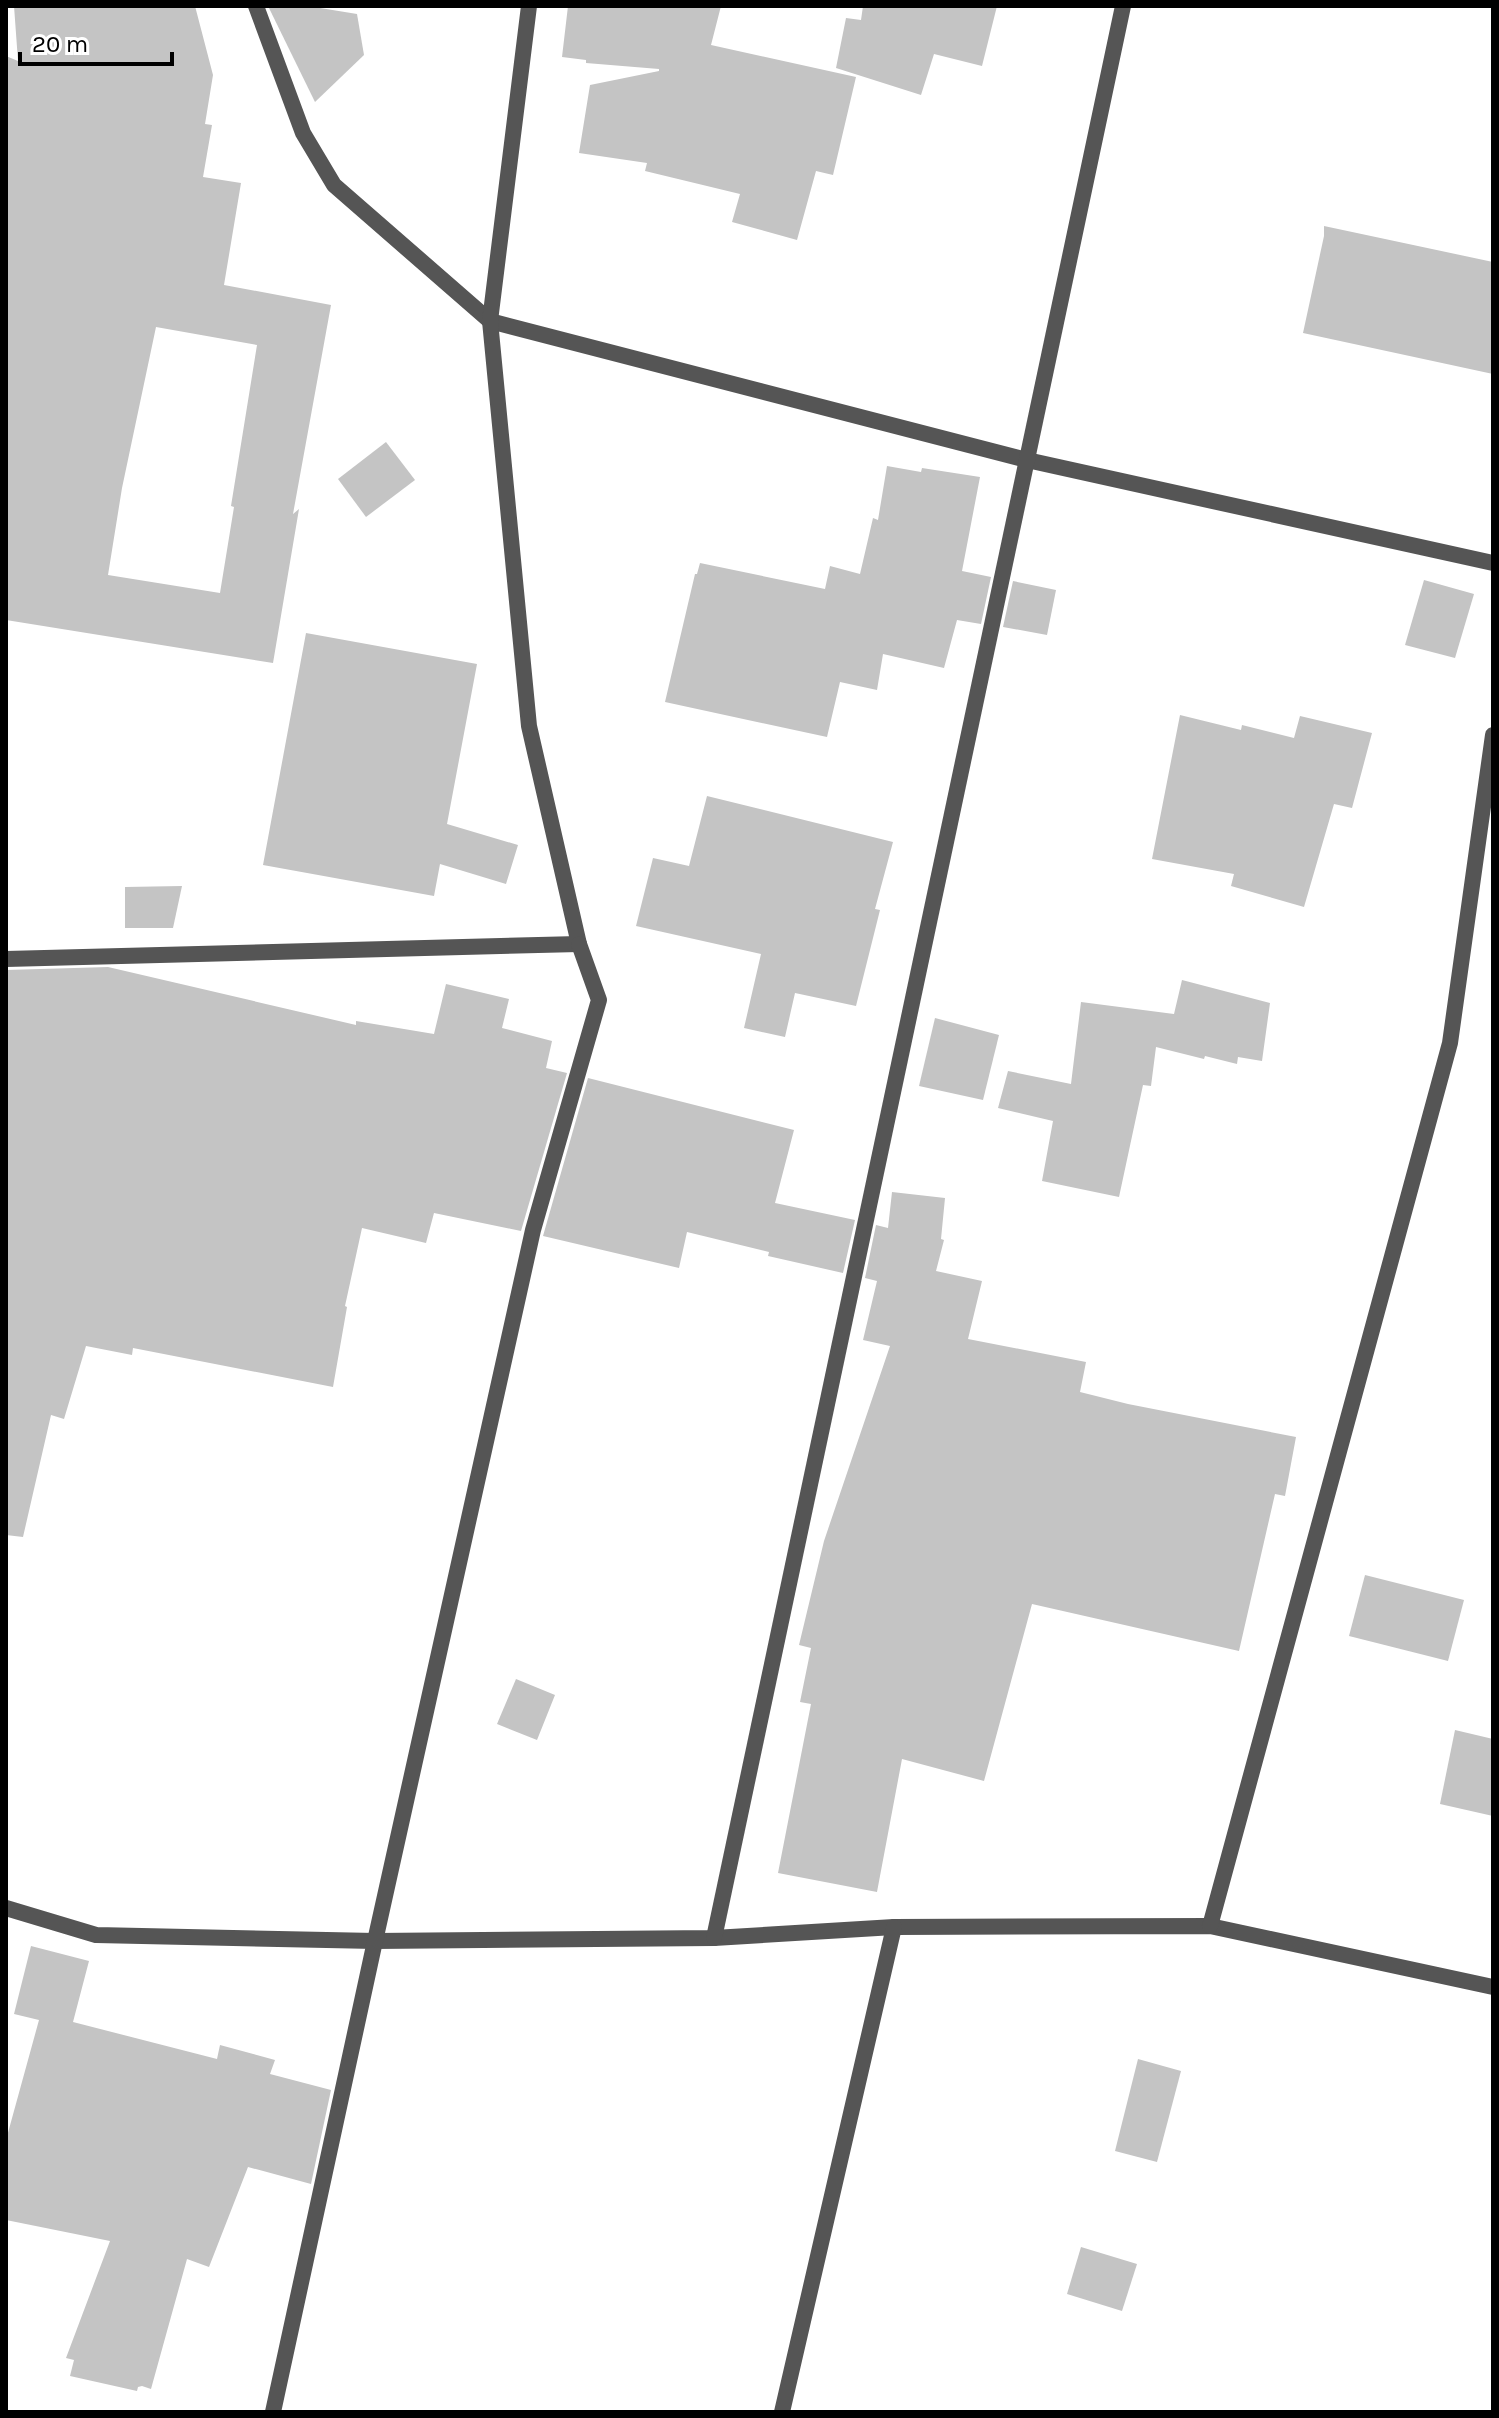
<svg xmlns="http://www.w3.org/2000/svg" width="1499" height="2418" font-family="Karla,sans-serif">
	<rect width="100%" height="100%" fill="#fff"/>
	<!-- building -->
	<g fill="#c4c4c4" fill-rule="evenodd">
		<path d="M14 6H195L213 75 205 124 212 125 203 177 241 183 224 285 331 305 293 514 299 509 273 663 6 620V56L18 61ZM156 327 257 345 231 506 234 507 220 593 108 575 122 488Z"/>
		<polygon points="268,6 308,6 357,14 364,55 315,102"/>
		<polygon points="568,6 721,6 711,45 856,77 833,175 816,171 797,240 732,222 740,194 645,171 647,163 579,153 590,85 659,71 659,69 586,63 586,60 562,57"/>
		<polygon points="863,6 997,6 982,66 934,54 921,95 836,68 846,18 861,20"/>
		<polygon points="1324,226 1493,262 1493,374 1303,333 1324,236"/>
		<polygon points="386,442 415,480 366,517 338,479"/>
		<polygon points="887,466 921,472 922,468 980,477 962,571 991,577 981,624 957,620 944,668 883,654 877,690 840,682 827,737 665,702 695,574 697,574 700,563 825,589 830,566 860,574 873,518 878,520"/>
		<polygon points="1424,580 1474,594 1455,658 1405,645"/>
		<polygon points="1013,581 1056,590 1047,635 1003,627"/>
		<polygon points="306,633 477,664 447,824 518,845 506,884 440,864 434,896 263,865"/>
		<polygon points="1180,715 1241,730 1242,725 1294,738 1300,716 1372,733 1352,808 1334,804 1304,907 1231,886 1234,874 1152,859"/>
		<polygon points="707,796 893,842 875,909 880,910 856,1006 795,993 785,1037 744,1028 761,954 636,926 653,858 689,866"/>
		<polygon points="182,886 173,928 125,928 125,887"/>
		<polygon points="108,967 356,1025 356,1021 434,1034 446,984 509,999 502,1028 552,1041 546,1068 567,1073 521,1231 434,1213 426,1243 362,1228 345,1306 347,1307 333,1387 133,1348 132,1355 86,1346 64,1419 51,1415 23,1537 6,1535 6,970"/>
		<polygon points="1182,980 1270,1003 1262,1061 1238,1057 1237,1064 1205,1056 1204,1059 1156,1047 1151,1086 1143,1085 1119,1197 1042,1181 1053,1121 998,1108 1008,1071 1071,1084 1081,1002 1174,1014"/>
		<polygon points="935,1018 999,1035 983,1100 919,1086"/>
		<polygon points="588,1078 794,1130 775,1203 855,1220 843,1273 768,1256 769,1252 687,1232 679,1268 543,1236"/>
		<polygon points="892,1192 945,1198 941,1239 944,1240 936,1271 982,1281 968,1339 1086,1362 1080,1392 1128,1404 1296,1437 1285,1496 1275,1494 1239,1651 1032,1604 984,1781 902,1759 877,1892 778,1873 811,1704 800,1702 811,1648 799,1645 824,1541 890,1346 863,1340 877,1281 865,1278 876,1225 888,1228"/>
		<polygon points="1365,1575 1464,1600 1448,1661 1349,1636"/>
		<polygon points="516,1679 555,1695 537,1740 497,1724"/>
		<polygon points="1455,1730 1493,1739 1493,1816 1440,1804"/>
		<polygon points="31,1946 89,1961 73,2022 217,2059 220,2045 275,2060 270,2074 331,2090 311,2184 248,2167 209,2267 187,2259 151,2389 142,2386 138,2387 137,2391 70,2376 74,2360 66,2358 110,2241 6,2220 6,2140 39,2020 14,2014"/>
		<polygon points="1138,2059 1181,2071 1157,2162 1115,2151"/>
		<polygon points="1081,2247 1137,2264 1122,2311 1067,2294"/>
	</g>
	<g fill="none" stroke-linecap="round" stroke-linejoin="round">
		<!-- minor -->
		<g stroke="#555" stroke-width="16">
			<polyline points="256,6 303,133 334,185 490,321 1027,460 1493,563"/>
			<polyline points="6,959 579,944 529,726 490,321 529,6"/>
			<polyline points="6,1908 96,1935 375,1941 714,1938 894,1927 1210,1926 1493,1987"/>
			<polyline points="1210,1926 1450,1043 1493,735"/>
			<polyline points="714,1938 1123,6"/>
			<polyline points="273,2412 375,1941 533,1230 599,1000 579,944"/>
			<polyline points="782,2412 894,1927"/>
		</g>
	</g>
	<!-- border -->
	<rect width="1499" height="2418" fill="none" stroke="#000000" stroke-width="16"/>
	<!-- scale -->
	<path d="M20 52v12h152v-12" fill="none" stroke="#000000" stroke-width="4"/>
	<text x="32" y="52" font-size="24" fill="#000000" stroke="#ffffff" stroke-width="6" paint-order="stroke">20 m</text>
</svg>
